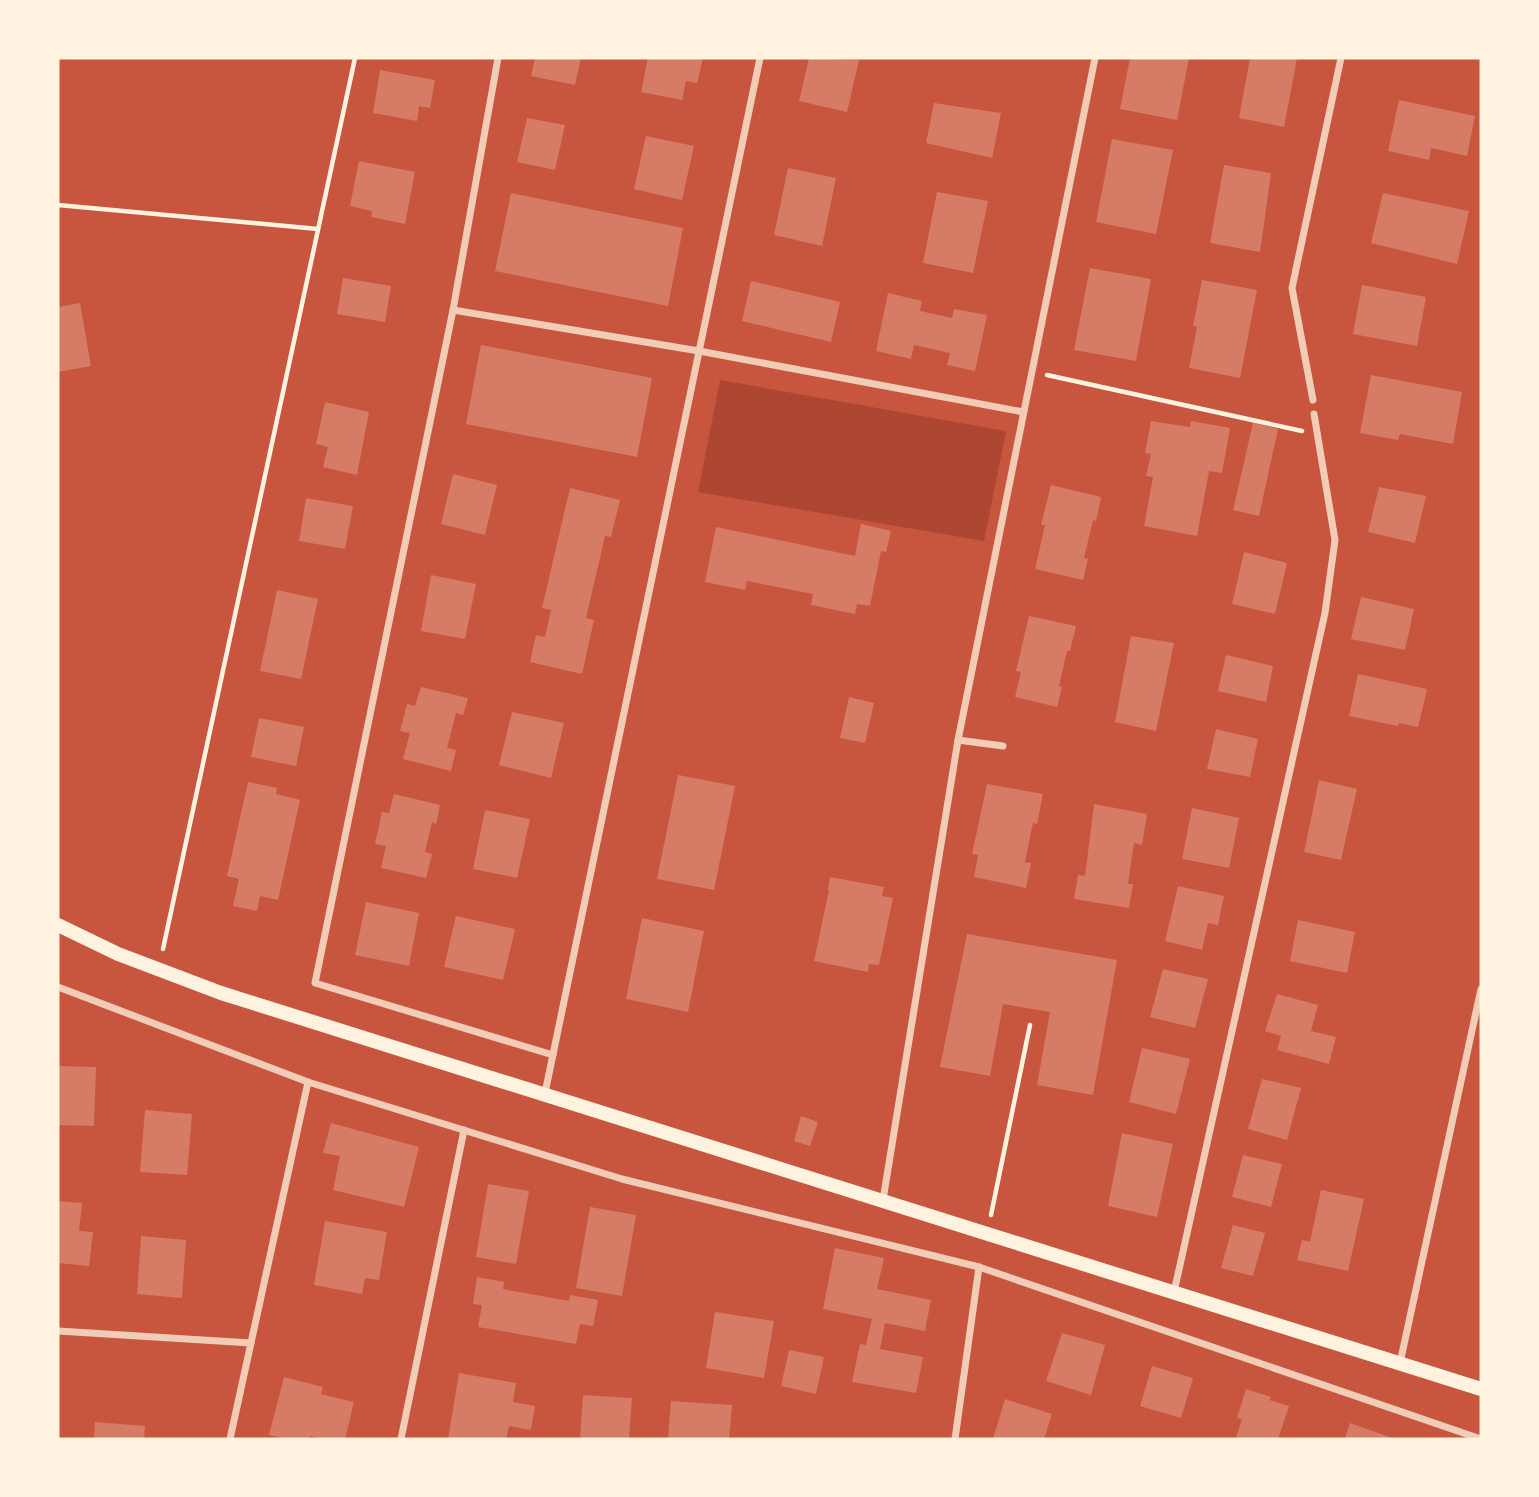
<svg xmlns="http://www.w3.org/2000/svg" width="1539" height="1497" font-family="Commissioner,sans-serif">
	<rect width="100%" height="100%" fill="#c8553d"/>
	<!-- green -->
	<polygon fill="#ae4732" points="720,380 1006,431 984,541 698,492"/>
	<!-- building -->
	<g fill="#d67c66">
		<polygon points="535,58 581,58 575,85 531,76"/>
		<polygon points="648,58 703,58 697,83 686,81 682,100 641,92"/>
		<polygon points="809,58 859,60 847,112 799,101"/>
		<polygon points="1130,58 1189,58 1177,120 1120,109"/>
		<polygon points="1250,58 1297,58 1284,127 1239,118"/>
		<polygon points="380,70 435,80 430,108 419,106 417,121 373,113"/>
		<polygon points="1399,100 1475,116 1467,156 1431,148 1429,160 1388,151"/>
		<polygon points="934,103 1001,113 992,158 926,143"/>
		<polygon points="527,118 565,125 555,170 517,162"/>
		<polygon points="646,136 694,146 682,200 634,189"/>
		<polygon points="1112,139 1173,150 1156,234 1096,222"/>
		<polygon points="359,161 415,172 405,224 371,217 372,211 350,206"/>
		<polygon points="1224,165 1271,173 1260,252 1210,243"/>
		<polygon points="788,168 836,178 822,246 774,235"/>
		<polygon points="937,192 988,201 973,273 923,263"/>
		<polygon points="511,193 683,228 668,306 495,271"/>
		<polygon points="1383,193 1469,211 1457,264 1371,243"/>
		<polygon points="1090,268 1151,279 1136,361 1074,350"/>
		<polygon points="343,278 391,286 385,322 337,314"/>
		<polygon points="1202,280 1257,290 1240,378 1189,368 1197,327 1193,326"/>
		<polygon points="751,281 840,302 831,342 742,321"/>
		<polygon points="1362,285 1426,297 1417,346 1353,334"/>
		<polygon points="888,293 922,301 920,311 952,318 954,309 987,315 975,371 947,365 950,353 914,345 911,359 876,351"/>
		<polygon points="80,303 91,366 58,372 58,307"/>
		<polygon points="481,345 652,378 637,457 466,424"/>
		<polygon points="1371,375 1462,392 1453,444 1400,434 1398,440 1360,433"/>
		<polygon points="325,402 369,412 357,475 323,467 328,447 316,444"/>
		<polygon points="1151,421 1190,427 1191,421 1230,428 1222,473 1209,471 1197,536 1144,526 1153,477 1146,476 1151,454 1145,453"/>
		<polygon points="1253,423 1278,429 1259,516 1233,510"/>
		<polygon points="453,474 497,485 485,535 441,524"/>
		<polygon points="1051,485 1101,497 1096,521 1093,520 1084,558 1088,559 1083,580 1035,569 1045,525 1041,525"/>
		<polygon points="1379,487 1426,496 1415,543 1368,532"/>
		<polygon points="570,488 620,500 611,537 605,536 586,618 594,620 582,674 530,662 536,635 545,637 551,610 542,608"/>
		<polygon points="306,498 353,506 345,549 299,541"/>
		<polygon points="861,524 891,531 886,552 881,551 870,606 857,604 855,614 811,605 813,594 747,581 745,590 705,582 716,527 855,556"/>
		<polygon points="1244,552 1287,563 1275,614 1232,604"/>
		<polygon points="431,575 476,584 465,639 421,631"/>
		<polygon points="277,590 318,599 301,679 260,671"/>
		<polygon points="1361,597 1414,609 1405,650 1351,639"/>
		<polygon points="1029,616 1076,626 1070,651 1067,651 1059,686 1062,687 1057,707 1015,697 1021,672 1016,671"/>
		<polygon points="1131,636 1174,643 1156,731 1115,722"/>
		<polygon points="1226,655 1273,666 1266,702 1218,691"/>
		<polygon points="1358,674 1427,689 1418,727 1399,723 1398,726 1349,716"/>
		<polygon points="421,687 468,698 463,715 456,713 447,748 456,750 451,771 403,759 410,733 400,731 407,704 415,706"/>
		<polygon points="849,697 874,703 865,743 840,738"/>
		<polygon points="512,712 564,723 551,778 499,765"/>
		<polygon points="259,718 304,727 296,766 251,757"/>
		<polygon points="1216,729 1258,739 1250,777 1207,769"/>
		<polygon points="678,775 735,786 714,890 657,879"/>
		<polygon points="1319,780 1357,789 1341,860 1304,852"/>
		<polygon points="248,782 277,788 276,794 300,800 278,900 260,896 257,911 233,906 239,879 227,876"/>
		<polygon points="987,784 1043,794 1037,824 1033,823 1025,862 1031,863 1026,888 974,877 978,855 972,854"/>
		<polygon points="394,794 440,805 436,824 432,822 425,852 432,854 426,878 381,868 386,846 375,844 382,812 389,813"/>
		<polygon points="1094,804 1147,814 1142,845 1134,843 1128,884 1133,884 1129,908 1074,899 1078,875 1085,876"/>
		<polygon points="1192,808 1239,818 1229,868 1182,859"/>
		<polygon points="485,810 530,819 517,878 473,869"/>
		<polygon points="830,877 884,887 882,896 893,898 879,965 869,964 868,972 814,961 829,890 828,890"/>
		<polygon points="1178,886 1224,896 1218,925 1208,923 1202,950 1165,941"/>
		<polygon points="366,902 419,913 409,966 355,955"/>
		<polygon points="456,916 515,929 503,980 444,967"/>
		<polygon points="642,918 704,931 688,1012 626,999"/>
		<polygon points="1298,920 1355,932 1347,973 1290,961"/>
		<polygon points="967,934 1117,960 1093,1095 1037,1085 1050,1012 1003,1004 990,1076 940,1067"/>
		<polygon points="1163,969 1208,979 1195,1028 1150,1017"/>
		<polygon points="1277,994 1318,1005 1311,1031 1336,1037 1329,1064 1277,1050 1281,1036 1265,1031"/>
		<polygon points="1142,1048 1190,1059 1176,1114 1129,1102"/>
		<polygon points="58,1066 96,1067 94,1126 58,1125"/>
		<polygon points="1262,1079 1301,1088 1287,1140 1248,1129"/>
		<polygon points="145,1110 192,1114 187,1175 140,1172"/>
		<polygon points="801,1116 818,1122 810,1146 794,1141"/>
		<polygon points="331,1123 419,1147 404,1207 333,1190 340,1156 323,1153"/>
		<polygon points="1122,1133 1173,1144 1157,1217 1108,1206"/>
		<polygon points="1243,1155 1282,1164 1271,1207 1232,1197"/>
		<polygon points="488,1184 529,1191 516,1264 476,1257"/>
		<polygon points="1321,1190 1364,1199 1348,1271 1297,1260 1302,1240 1310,1242"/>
		<polygon points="58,1201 82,1203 79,1231 93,1232 89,1266 58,1263"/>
		<polygon points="590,1207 636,1215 622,1296 576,1288"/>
		<polygon points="325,1221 387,1232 379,1280 365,1278 362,1294 314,1285"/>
		<polygon points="1233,1225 1265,1233 1253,1276 1221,1268"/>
		<polygon points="141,1236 186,1240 182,1298 137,1294"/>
		<polygon points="835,1248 884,1258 877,1289 931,1300 925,1331 885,1323 880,1349 923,1357 916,1393 852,1382 860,1344 866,1345 872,1319 823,1309"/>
		<polygon points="477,1277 504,1282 503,1289 569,1301 570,1295 598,1300 593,1326 580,1324 576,1344 478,1327 482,1305 473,1304"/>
		<polygon points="715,1312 774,1321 764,1378 706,1368"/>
		<polygon points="1062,1333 1105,1345 1091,1395 1046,1381"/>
		<polygon points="789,1350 824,1357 816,1394 781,1386"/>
		<polygon points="1152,1366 1193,1378 1181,1418 1140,1406"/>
		<polygon points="459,1373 516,1383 513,1402 535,1406 531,1430 509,1426 506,1439 448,1439"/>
		<polygon points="284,1377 323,1387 321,1394 354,1402 345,1439 322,1439 310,1436 309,1439 286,1439 269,1435"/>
		<polygon points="1246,1389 1271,1397 1269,1400 1289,1406 1278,1439 1236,1438 1242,1419 1237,1418"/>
		<polygon points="583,1395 632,1398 629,1439 580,1439"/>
		<polygon points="1005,1399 1052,1414 1044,1439 993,1439"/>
		<polygon points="671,1401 732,1405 729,1439 668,1439"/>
		<polygon points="95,1422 145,1426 144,1439 94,1439"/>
		<polygon points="1350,1423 1395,1439 1345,1439"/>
	</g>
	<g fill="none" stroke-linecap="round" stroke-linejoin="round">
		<!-- path -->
		<g stroke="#fff3e0" stroke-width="4.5">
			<polyline points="58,205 318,229"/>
			<polyline points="1047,375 1302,431"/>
			<polyline points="163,949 355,58"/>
			<polyline points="991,1215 1030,1025"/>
		</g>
		<!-- minor -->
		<g stroke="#f1ccb7" stroke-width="7">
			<polyline points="498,58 453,310 315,983 553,1055"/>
			<polyline points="453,310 699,351 1023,412"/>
			<polyline points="1313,400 1292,288 1341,58"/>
			<polyline points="958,740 1003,746"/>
			<polyline points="58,987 308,1082 622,1179 979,1267 1481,1439"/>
			<polyline points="545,1093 760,58"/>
			<polyline points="883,1200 958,740 1095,58"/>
			<polyline points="1174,1292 1325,613 1335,540 1314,414"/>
			<polyline points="58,1331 251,1343"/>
			<polyline points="1400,1363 1481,989"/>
			<polyline points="230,1439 308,1082"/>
			<polyline points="401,1439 464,1130"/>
			<polyline points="955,1439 979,1267"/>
		</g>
		<!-- secondary -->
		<polyline stroke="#fff3e0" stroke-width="14" points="58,925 118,954 221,993 1481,1389"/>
	</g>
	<!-- border -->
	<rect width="1539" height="1497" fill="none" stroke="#fff3e0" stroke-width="119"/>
</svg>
